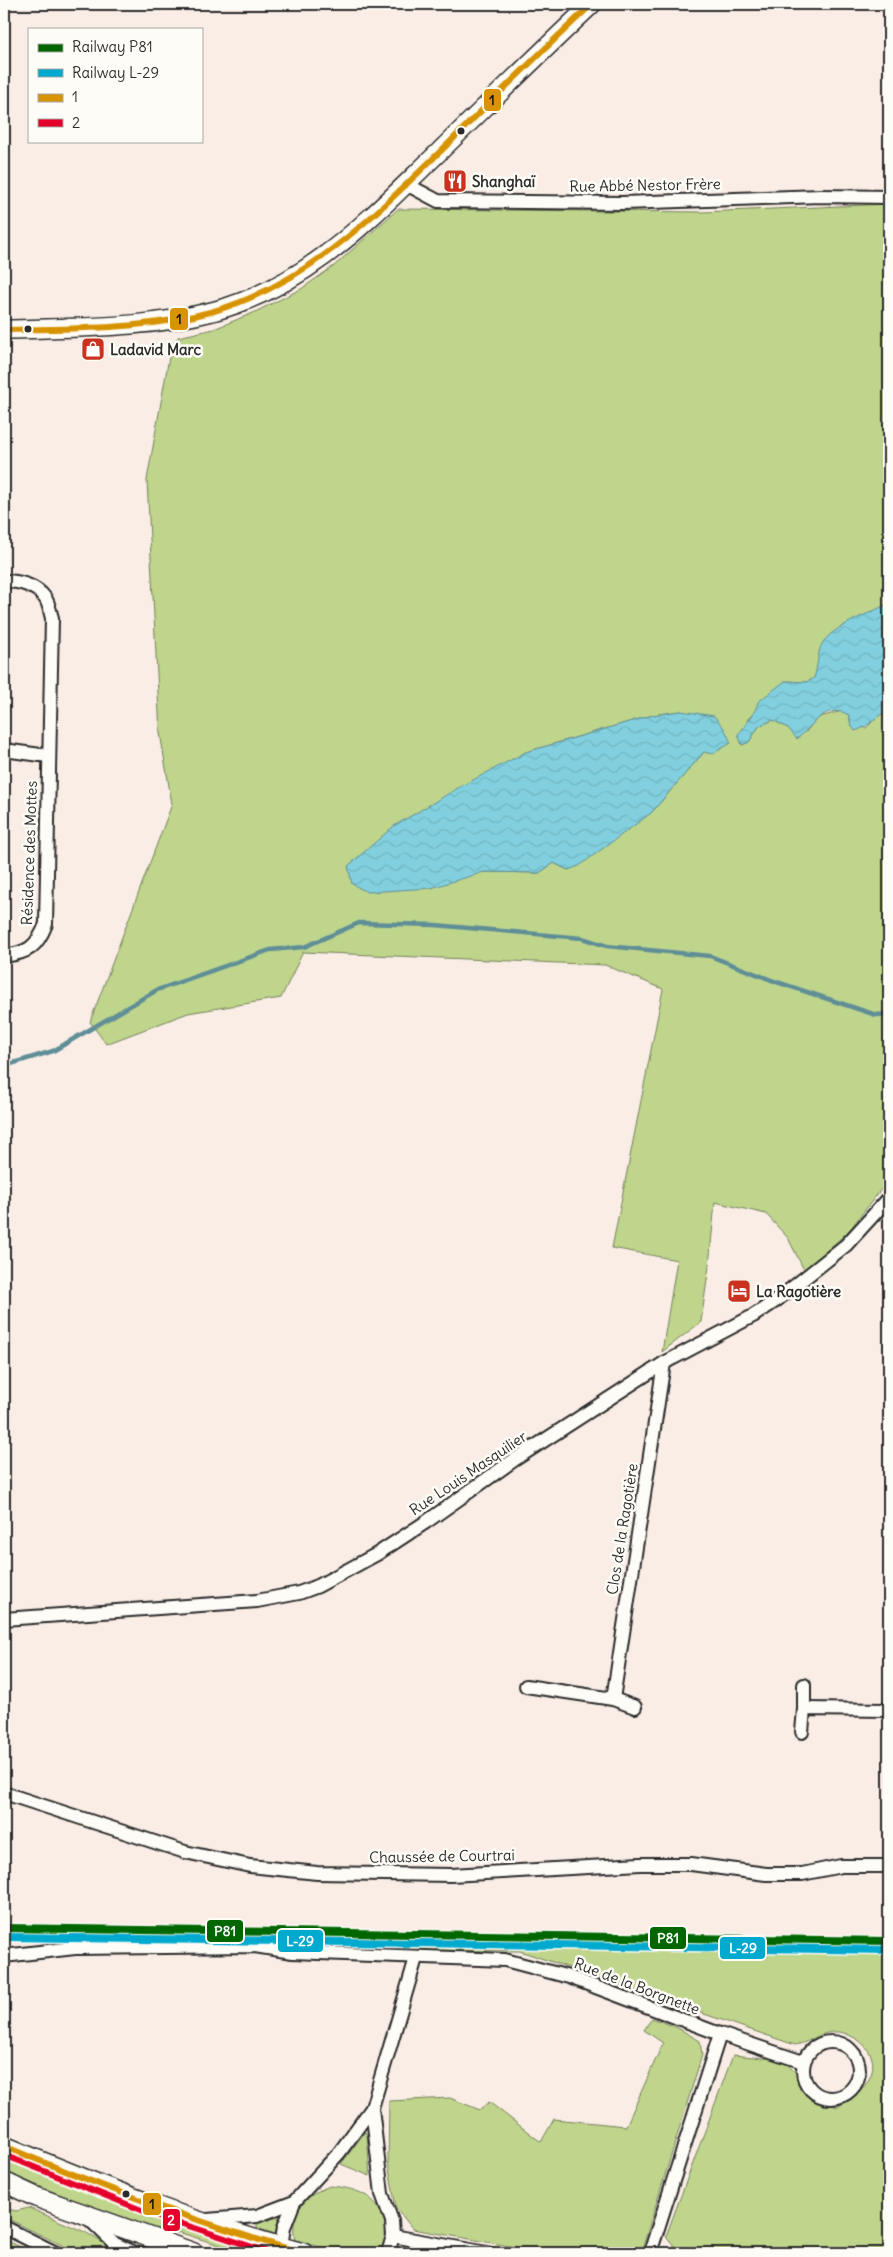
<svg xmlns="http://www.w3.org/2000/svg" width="893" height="2257" font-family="Delius,sans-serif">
	<defs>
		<pattern id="forest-crowns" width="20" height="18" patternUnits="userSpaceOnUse" patternTransform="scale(1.25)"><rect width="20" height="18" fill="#bed58b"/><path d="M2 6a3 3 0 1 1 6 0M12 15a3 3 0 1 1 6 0" fill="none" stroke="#a3b778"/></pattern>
		<pattern id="water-waves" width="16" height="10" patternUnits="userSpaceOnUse" patternTransform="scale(1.25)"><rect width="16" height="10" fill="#82d0df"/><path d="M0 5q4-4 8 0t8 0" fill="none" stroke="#70b3c0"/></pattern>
	</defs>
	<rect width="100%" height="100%" fill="#faede6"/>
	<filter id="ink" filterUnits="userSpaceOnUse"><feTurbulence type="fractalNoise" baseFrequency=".02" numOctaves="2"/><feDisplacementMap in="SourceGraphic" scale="10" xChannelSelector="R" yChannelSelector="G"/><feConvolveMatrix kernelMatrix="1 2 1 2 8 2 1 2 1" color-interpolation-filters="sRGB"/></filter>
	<g filter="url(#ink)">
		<!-- grass -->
		<g fill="#bed58b" stroke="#74805b" fill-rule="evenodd">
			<path d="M889 204V603L881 608 817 669 815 678 807 682 785 681 747 720 742 745 749 742 759 726 773 720 788 728 806 732 816 718 842 711 849 715 851 725 866 728 881 713 889 711V1179L848 1232 804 1270 788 1238 766 1214 715 1202 709 1266 701 1322 662 1352 677 1260 612 1248 663 989 605 965 303 952 281 998 188 1013 106 1044 90 1022 172 804 160 733 147 480 171 346 178 337 214 329 253 313 301 289 334 266 398 209 702 212ZM681 711 704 752 651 813 568 870 554 863 539 873 484 872 379 842 394 826 526 752 653 715Z"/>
			<path d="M352 1943 889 1952V2253H680L666 2236 733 2055 783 2060 796 2073 803 2087 816 2100 838 2107C847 2100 858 2094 865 2085 880 2067 872 2047 853 2037 848 2035 844 2032 839 2032 819 2031 813 2042 795 2045L520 1951 365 1950Z"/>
			<polygon points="652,2018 676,2027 700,2041 702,2055 641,2253 549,2253 413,2229 396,2208 388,2162 389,2101 450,2098 480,2110 489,2102 541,2142 554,2119 626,2126 663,2043 644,2030"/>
			<polygon points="365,2132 367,2134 370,2176 341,2164"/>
			<polygon points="4,2157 107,2199 241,2245 259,2253 245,2253 181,2233 155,2230 106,2213 4,2172"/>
			<path d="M330 2186C354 2188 376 2194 384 2219 388 2233 388 2241 381 2253H346L295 2241C289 2214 304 2195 330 2186Z"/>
			<polygon points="4,2208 16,2211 29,2208 85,2232 120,2253 78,2253 4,2217"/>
			<polygon points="279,2217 275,2234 257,2228 257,2223"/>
			<polygon points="4,2239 32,2253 4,2253"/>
		</g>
		<!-- forest -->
		<polygon fill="url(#forest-crowns)" stroke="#74805b" points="404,2245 443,2253 399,2253"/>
		<!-- water -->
		<g fill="url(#water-waves)" stroke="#5f8e97">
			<path d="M889 603V711C875 715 871 726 855 731L851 725 849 715C824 702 813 726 797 739L788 728 773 720 759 726 749 742 742 745 738 734C744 729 757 710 758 702L785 681 807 682 814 678C818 668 817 653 822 644 832 626 872 613 889 603Z"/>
			<polygon points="681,711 714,716 724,728 731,743 712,754 704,752 651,813 579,866 568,870 554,863 539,873 484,872 431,888 367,892 352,884 348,866 394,826 458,788 526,752 653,715"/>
		</g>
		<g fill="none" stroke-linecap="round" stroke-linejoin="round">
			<!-- stream -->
			<polyline stroke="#5f8e97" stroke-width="4.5" points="4,1066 53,1051 157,990 270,950 304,947 359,923 435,925 582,938 607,946 710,956 774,981 876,1015 889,1014"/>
			<!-- minor casing -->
			<g stroke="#2b2b2b" stroke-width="16">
				<g id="minor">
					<polyline points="406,184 438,201 623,203 821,196 889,197"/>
					<path d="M4 581C18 581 36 585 45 598 49 603 50 612 52 618L46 924C37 947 28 953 4 956"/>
					<polyline points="4,750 48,756"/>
					<polyline points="4,1619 257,1601 299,1593 318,1586 377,1554 426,1522 514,1460 664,1363 753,1316 777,1300 846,1245 889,1198"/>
					<polyline points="526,1686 613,1699 635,1707"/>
					<polyline points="613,1699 664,1363"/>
					<polyline points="804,1709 804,1685"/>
					<polyline points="802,1732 804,1709 889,1710"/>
					<polyline points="4,1793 185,1852 250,1866 317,1873 451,1875 640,1864 691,1864 766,1874 802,1874 841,1866 889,1866"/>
					<polyline points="4,1956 75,1948 255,1946 292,1952 505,1960 569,1977 720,2034 803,2062"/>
					<circle cx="831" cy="2070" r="28"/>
					<polyline points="372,2108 382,2194 392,2221 393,2236 388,2253"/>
					<polyline points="89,2219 115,2244 135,2253"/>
					<polyline points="207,2220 257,2216 294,2202"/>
					<polyline points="4,2227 56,2253"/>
					<polyline points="393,2236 487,2253"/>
					<polyline points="280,2253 284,2227 294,2202 339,2153 372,2108 416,1958"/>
					<polyline points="650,2253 720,2034"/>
				</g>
			</g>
			<!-- secondary casing -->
			<g stroke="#2b2b2b" stroke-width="21">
				<path id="secondary" d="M4 330C74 327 146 329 214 311 310 285 371 217 440 151 490 102 541 52 592 4"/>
			</g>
			<!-- primary casing -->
			<g stroke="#2b2b2b" stroke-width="22">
				<g id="primary">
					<path d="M4 2146C102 2187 201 2226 303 2253"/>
					<polyline points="4,2182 36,2197 194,2253"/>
				</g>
			</g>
			<!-- minor -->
			<use href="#minor" stroke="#fdfcf7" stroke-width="12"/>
			<!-- secondary -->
			<use href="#secondary" stroke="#fdfcf7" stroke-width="18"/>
			<!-- primary -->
			<use href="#primary" stroke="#fdfcf7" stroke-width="19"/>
			<!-- bus-1 casing -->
			<g stroke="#fdfcf7" stroke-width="10">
				<g id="bus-1">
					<path d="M4 330C74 328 147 330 214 311 311 283 381 209 451 141 497 95 544 49 592 4"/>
					<path d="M4 2146C102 2187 201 2224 303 2253"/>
				</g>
			</g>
			<!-- bus-2 casing -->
			<g stroke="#fdfcf7" stroke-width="10">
				<polyline id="bus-2" points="4,2155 149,2213 271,2253"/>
			</g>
			<!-- bus-1 -->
			<use href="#bus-1" stroke="#d89406" stroke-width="6"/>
			<!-- bus-2 -->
			<use href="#bus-2" stroke="#e4002b" stroke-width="6"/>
			<!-- rail-1 casing -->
			<g stroke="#fdfcf7" stroke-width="11">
				<polyline id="rail-1" points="4,1928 889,1941"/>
			</g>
			<!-- rail-2 casing -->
			<g stroke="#fdfcf7" stroke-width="11">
				<polyline id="rail-2" points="4,1937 889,1950"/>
			</g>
			<!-- rail-1 -->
			<use href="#rail-1" stroke="#060" stroke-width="8"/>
			<!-- rail-2 -->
			<use href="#rail-2" stroke="#00a9ce" stroke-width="8"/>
		</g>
	</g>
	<!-- icons -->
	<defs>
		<g id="restaurant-square" transform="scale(1.25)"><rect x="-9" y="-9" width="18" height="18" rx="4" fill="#c8321e" stroke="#fdfcf7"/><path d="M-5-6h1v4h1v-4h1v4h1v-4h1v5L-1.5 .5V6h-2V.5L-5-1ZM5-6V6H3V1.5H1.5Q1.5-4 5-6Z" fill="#fff"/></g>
		<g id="shop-square" transform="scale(1.25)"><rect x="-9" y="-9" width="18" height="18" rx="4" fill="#c8321e" stroke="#fdfcf7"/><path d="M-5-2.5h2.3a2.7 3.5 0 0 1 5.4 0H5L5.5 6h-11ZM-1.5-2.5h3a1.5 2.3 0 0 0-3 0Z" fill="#fff"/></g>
		<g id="hotel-square" transform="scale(1.25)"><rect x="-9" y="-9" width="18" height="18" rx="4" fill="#c8321e" stroke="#fdfcf7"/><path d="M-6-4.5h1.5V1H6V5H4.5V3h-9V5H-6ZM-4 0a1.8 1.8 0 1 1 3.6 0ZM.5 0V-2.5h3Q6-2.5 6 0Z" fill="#fff"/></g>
	</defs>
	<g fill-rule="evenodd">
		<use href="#restaurant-square" x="455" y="181"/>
		<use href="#shop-square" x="93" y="349"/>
		<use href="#hotel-square" x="739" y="1291"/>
	</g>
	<!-- markers -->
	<g fill="#2b2b2b" stroke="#fdfcf7" stroke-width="2">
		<circle cx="461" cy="131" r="4.5"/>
		<circle cx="28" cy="329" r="4.5"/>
		<circle cx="126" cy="2194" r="4.5"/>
	</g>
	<g text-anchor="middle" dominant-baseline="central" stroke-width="5" stroke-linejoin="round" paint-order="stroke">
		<!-- poi labels -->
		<g font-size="15" font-weight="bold" fill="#2b2b2b" stroke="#fdfcf7" text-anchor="start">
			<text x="472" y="181">Shanghaï</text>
			<text x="110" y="349">Ladavid Marc</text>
			<text x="756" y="1291">La Ragotière</text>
		</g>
		<!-- street labels -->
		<g font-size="15" fill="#2b2b2b" stroke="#fdfcf7">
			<text transform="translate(645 185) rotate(-1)">Rue Abbé Nestor Frère</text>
			<text transform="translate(29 853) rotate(-88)">Résidence des Mottes</text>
			<text transform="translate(468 1473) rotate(-34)">Rue Louis Masquilier</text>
			<text transform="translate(622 1529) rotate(-81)">Clos de la Ragotière</text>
			<text transform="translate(442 1856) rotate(-1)">Chaussée de Courtrai</text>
			<text transform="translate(637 1986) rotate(21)">Rue de la Borgnette</text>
		</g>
	</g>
	<g stroke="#fdfcf7" stroke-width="2">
		<rect x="483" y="88" width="19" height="24" rx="5" fill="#d89406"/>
		<rect x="169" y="307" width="20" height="24" rx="5" fill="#d89406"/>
		<rect x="206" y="1919" width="38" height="24" rx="5" fill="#060"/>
		<rect x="649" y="1926" width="38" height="24" rx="5" fill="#060"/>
		<rect x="277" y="1929" width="47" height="24" rx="5" fill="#00a9ce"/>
		<rect x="719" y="1936" width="47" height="24" rx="5" fill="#00a9ce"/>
		<rect x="142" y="2192" width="20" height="24" rx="5" fill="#d89406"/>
		<rect x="162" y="2208" width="19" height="24" rx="5" fill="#e4002b"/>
	</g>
	<g font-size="14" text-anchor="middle" font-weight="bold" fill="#fff">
		<text x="225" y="1936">P81</text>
		<text x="668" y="1943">P81</text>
		<text x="300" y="1946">L-29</text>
		<text x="743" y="1953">L-29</text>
		<text x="171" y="2225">2</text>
	</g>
	<g font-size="14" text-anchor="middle" font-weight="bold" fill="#111">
		<text x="492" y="105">1</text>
		<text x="179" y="324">1</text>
		<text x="152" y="2209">1</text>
	</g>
	<!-- margin -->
	<rect width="893" height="2257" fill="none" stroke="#fdfcf7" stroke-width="20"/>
	<rect x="10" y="10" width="873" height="2237" fill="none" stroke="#2b2b2b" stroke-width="2" filter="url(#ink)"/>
	<!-- legend -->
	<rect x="28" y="28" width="175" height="115" fill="#fdfcf7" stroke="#a9a8a5"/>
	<rect x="38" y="44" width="25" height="8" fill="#006600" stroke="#a9a8a5"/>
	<text x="72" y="52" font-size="15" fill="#2b2b2b">Railway P81</text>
	<rect x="38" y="69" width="25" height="8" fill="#00a9ce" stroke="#a9a8a5"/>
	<text x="72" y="78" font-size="15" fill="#2b2b2b">Railway L-29</text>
	<rect x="38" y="94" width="25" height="8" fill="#d89406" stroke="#a9a8a5"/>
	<text x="72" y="102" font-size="15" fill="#2b2b2b">1</text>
	<rect x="38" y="119" width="25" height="8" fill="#e4002b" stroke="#a9a8a5"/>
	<text x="72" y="128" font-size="15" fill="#2b2b2b">2</text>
</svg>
